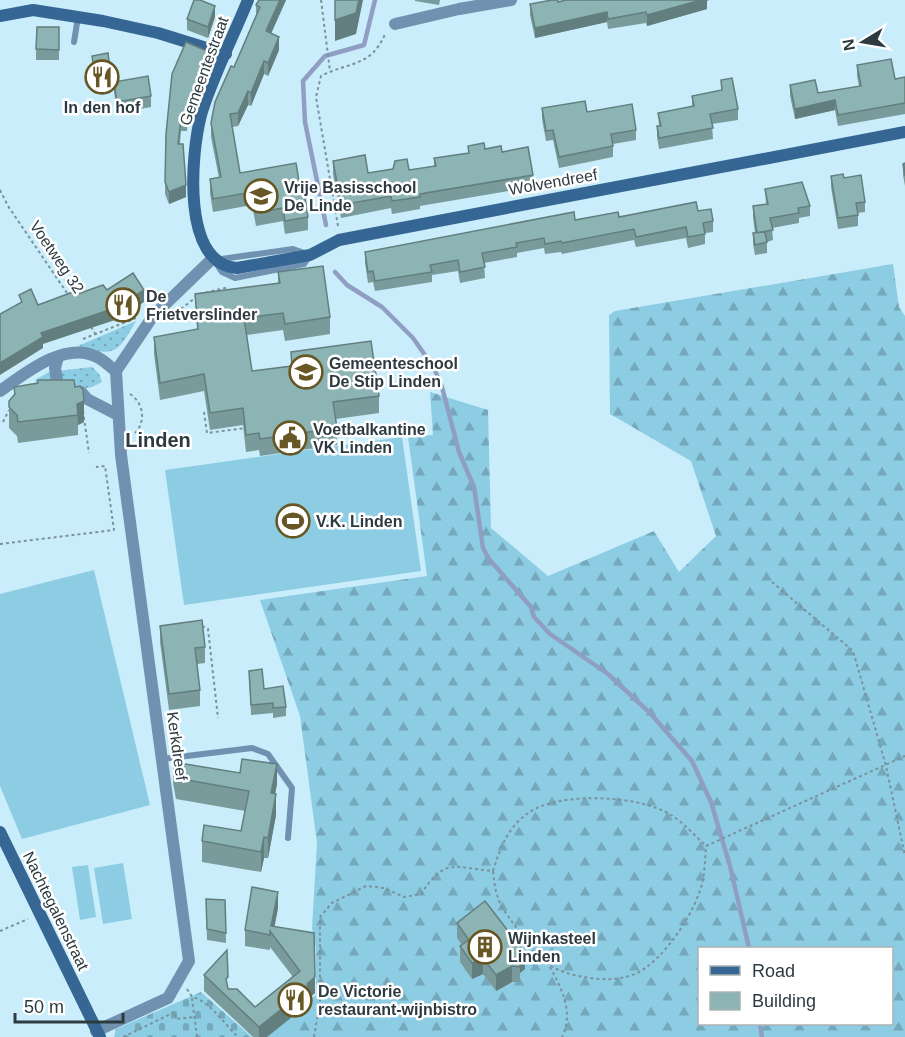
<svg xmlns="http://www.w3.org/2000/svg" width="905" height="1037" font-family="Helvetica,sans-serif">
	<defs>
		<pattern id="forest-firs" width="22" height="20" patternUnits="userSpaceOnUse" patternTransform="scale(1.5)"><rect width="22" height="20" fill="#8dcde4"/><path d="M5 1l3.5 6h-7zM16 11l3.5 6h-7z" fill="#74a8ba"/></pattern>
		<pattern id="cemetery-stones" width="16" height="16" patternUnits="userSpaceOnUse" patternTransform="scale(1.5)"><rect width="16" height="16" fill="#8dcde4"/><path d="M2 7V4a2 2 0 0 1 4 0v3zM10 15v-3a2 2 0 0 1 4 0v3z" fill="#74a8ba"/></pattern>
		<pattern id="park-dots" width="8" height="8" patternUnits="userSpaceOnUse" patternTransform="scale(1.5)"><rect width="8" height="8" fill="#8dcde4"/><path d="M2 2h.1M6 6h.1" fill="none" stroke="#74a8ba" stroke-width="1.8" stroke-linecap="round"/></pattern>
	</defs>
	<rect width="100%" height="100%" fill="#c9edfa"/>
	<!-- grass -->
	<g fill="#8dcde4">
		<polygon points="402,437 421,571 184,605 165,470"/>
		<polygon points="94,570 150,805 22,839 0,786 0,594"/>
		<polygon points="123,863 132,919 103,924 94,868"/>
		<polygon points="88,865 96,917 80,920 72,867"/>
	</g>
	<!-- forest -->
	<path fill="url(#forest-firs)" fill-rule="evenodd" d="M893 264 899 307 905 316V1037H267L316 995V949L312 928 317 843 300 716 260 600 427 576 408 437 433 435 430 392 488 410 491 528 548 576 654 531 679 572 716 536 691 461 610 414 609 315 615 311ZM700 948H892V1024H700Z"/>
	<!-- cemetery -->
	<polygon fill="url(#cemetery-stones)" points="201,992 252,1037 114,1037 116,1029"/>
	<!-- park -->
	<g fill="url(#park-dots)">
		<path d="M136 321C117 354 115 357 78 346Z"/>
		<polygon points="92,367 99,374 102,382 92,387 41,395 35,380 49,372"/>
	</g>
	<g fill="none" stroke-linecap="round" stroke-linejoin="round">
		<!-- stream -->
		<g stroke="#909ec3" stroke-width="4.5">
			<polyline points="326,225 305,122 303,81 325,56 364,45 375,0"/>
			<polyline points="335,272 347,285 382,307 413,338 434,368 442,387 459,452 474,487 483,548 489,559 531,607 534,617 550,634 608,674 650,713 692,761 711,802 730,866 749,948"/>
			<polyline points="760,1024 762,1037"/>
		</g>
		<!-- path -->
		<g stroke="#79929b" stroke-width="2" stroke-dasharray="3 3" stroke-linecap="butt">
			<polyline points="321,0 330,71"/>
			<polyline points="0,190 8,206 69,296"/>
			<path d="M338 226 316 97 321 76C351 61 371 67 385 34"/>
			<polyline points="181,309 200,294 229,287"/>
			<polyline points="91,327 96,335"/>
			<polyline points="83,339 136,318"/>
			<path d="M130 394C145 404 146 424 133 435"/>
			<polyline points="83,411 89,453"/>
			<polyline points="204,412 207,433 246,428"/>
			<polyline points="3,422 9,410"/>
			<polyline points="0,544 114,530 105,466 96,467"/>
			<polyline points="772,582 853,651 886,766 905,856"/>
			<polyline points="202,626 208,629 218,718"/>
			<path d="M493 871C496 904 502 907 520 933 540 962 554 973 590 978 605 980 620 980 635 974 663 962 698 909 703 879 705 869 705 858 706 847"/>
			<polyline points="0,931 28,919"/>
			<path d="M550 967C562 989 574 1013 562 1037"/>
			<path d="M187 989 192 997C210 1001 224 1024 238 1037"/>
			<polyline points="192,998 197,1037"/>
			<polyline points="123,1037 175,1012 176,1019 195,1017"/>
			<path d="M314 1037 320 1002V917L332 903 366 886 384 888 404 897 421 894C446 856 454 868 493 871 500 849 507 828 528 813 559 791 640 795 671 815 684 823 695 836 706 846L905 756"/>
		</g>
		<!-- lane -->
		<g stroke="#7191b1" stroke-width="6">
			<polyline points="74,42 78,17"/>
			<polygon points="293,249 310,255 304,264 235,278 222,272 214,260"/>
			<polyline points="162,759 252,748 268,754 292,788 288,838"/>
		</g>
		<!-- street -->
		<g stroke="#7191b1" stroke-width="12">
			<polyline points="395,24 459,9 511,0"/>
			<polyline points="58,357 55,368 59,394 81,392 87,399 118,415"/>
			<path d="M0 391C24 374 65 340 97 357 104 360 110 367 116 371"/>
			<polyline points="96,1031 168,998 189,961 121,455 116,371 153,316 212,259"/>
		</g>
		<!-- secondary -->
		<g stroke="#366794" stroke-width="12">
			<path d="M248 0C234 35 211 80 201 115 191 154 181 264 237 268L310 255 339 240 386 231 905 132"/>
			<polyline points="0,16 33,10 103,21 158,33 226,54"/>
			<polyline points="0,832 100,1037"/>
		</g>
	</g>
	<!-- wall -->
	<g fill="#799b9b">
		<polygon points="259,0 286,0 271,33 279,50 268,76 264,74 251,106 248,105 238,126 232,127 240,173 300,187 308,217 308,230 285,234 283,221 256,226 252,205 213,212 210,193 210,179 219,178 211,137 211,123 256,15 256,5"/>
		<polygon points="415,0 440,0 439,5 415,1"/>
		<polygon points="707,1 707,9 647,26 646,23 608,29 607,22 535,38 530,15 530,4 558,2"/>
		<polygon points="215,17 208,38 187,30 187,19"/>
		<polygon points="59,27 59,60 36,60 36,49"/>
		<polygon points="92,56 111,76 111,87 96,89 92,67"/>
		<polygon points="209,64 188,114 187,131 181,131 180,144 186,197 169,204 165,194 166,134"/>
		<polygon points="857,65 895,79 905,77 905,114 838,126 835,110 795,119 790,96 790,85 818,93 859,86 857,76"/>
		<polygon points="721,80 738,109 738,120 712,124 713,139 659,149 657,137 657,126 659,126 658,113 692,106 692,96 721,91"/>
		<polygon points="114,82 151,96 151,107 117,113 114,92"/>
		<polygon points="542,108 587,112 636,130 636,140 613,144 613,157 559,168 553,140 546,141 542,119"/>
		<polygon points="468,146 502,152 533,175 533,187 420,206 420,209 392,214 391,208 341,218 333,174 333,161 368,173 409,170 434,166 434,158 468,153"/>
		<polygon points="905,163 905,186 903,175 903,164"/>
		<polygon points="831,176 844,178 865,202 865,212 858,213 858,226 838,229 831,187"/>
		<polygon points="765,189 810,206 810,216 799,218 799,223 772,228 773,240 767,242 767,253 755,255 753,244 753,233 755,233 753,217 753,206 766,204"/>
		<polygon points="698,211 713,221 713,232 705,233 705,244 688,248 686,238 636,247 634,240 562,254 561,252 545,254 544,248 517,253 517,257 484,263 485,278 460,283 458,271 432,275 432,282 375,291 373,282 368,283 365,263 365,252 575,220"/>
		<polygon points="278,272 330,317 330,334 285,341 283,330 247,335 252,371 291,366 291,352 379,396 379,413 336,419 337,428 337,445 260,456 259,450 246,452 243,425 210,430 204,391 160,400 154,354 154,337 197,329 195,294 278,283"/>
		<polygon points="14,387 75,387 84,422 78,425 78,435 18,443 17,436 9,428 9,401 14,396"/>
		<polygon points="160,626 205,647 205,663 197,664 200,690 200,706 169,710 160,642"/>
		<polygon points="249,671 264,689 286,707 286,716 273,718 273,713 251,715"/>
		<polygon points="173,762 277,784 275,794 276,815 268,858 264,858 261,872 202,862 202,841 241,831 245,811 176,799 173,783"/>
		<polygon points="206,899 225,900 226,943 207,940"/>
		<polygon points="278,908 274,926 315,993 308,999 308,1004 267,1037 253,1037 204,991 204,975 228,988 228,989 255,1007 293,977 270,947 270,950 245,946 245,930"/>
		<polygon points="457,923 525,969 520,973 520,982 512,982 496,991 483,974 472,979 460,962 460,946 462,945 457,938"/>
	</g>
	<!-- shaded-wall -->
	<g fill="#637e7e">
		<polygon points="280,0 286,0 266,45 266,31"/>
		<polygon points="359,0 363,0 356,34 335,41 335,20"/>
		<polygon points="701,0 709,0 707,1 707,9 647,26 647,15"/>
		<polygon points="215,6 215,17 208,38 208,27"/>
		<polygon points="607,12 607,22 535,38 535,28"/>
		<polygon points="279,37 279,50 268,76 268,63"/>
		<polygon points="209,52 209,64 188,114 187,131 188,103"/>
		<polygon points="264,61 264,74 251,106 251,93"/>
		<polygon points="248,91 248,105 238,126 238,113"/>
		<polygon points="835,100 835,110 795,119 795,109"/>
		<polygon points="186,185 186,197 169,204 169,192"/>
		<polygon points="144,290 144,302 118,319 43,344 43,348 0,375 0,363 41,333"/>
		<polygon points="84,401 84,422 78,425 77,404"/>
		<polygon points="277,764 277,784 271,814 271,793"/>
		<polygon points="276,794 276,815 268,858 268,838"/>
		<polygon points="264,837 264,858 261,872 261,852"/>
		<polygon points="278,892 278,908 273,935 271,926"/>
		<polygon points="525,953 525,969 520,973 520,957"/>
		<polygon points="483,958 483,974 472,979 472,963"/>
		<polygon points="512,966 512,982 496,991 496,975"/>
		<polygon points="315,977 315,993 308,999 308,1004 267,1037 259,1037 259,1027"/>
	</g>
	<!-- building -->
	<g fill="#8db4b4" stroke="#637e7e" stroke-width="1.5">
		<polygon points="194,0 200,0 215,6 208,27 187,19"/>
		<polygon points="259,0 280,0 266,31 279,37 268,63 264,61 251,93 248,91 238,113 230,114 240,173 296,163 300,187 303,186 308,217 285,221 283,208 256,213 252,192 213,199 210,179 221,177 211,123 215,102 231,66 234,67 260,7 256,5"/>
		<polygon points="335,0 359,0 356,13 335,20"/>
		<polygon points="552,0 558,0 558,2 566,0 701,0 647,15 646,12 608,19 607,12 535,28 530,4"/>
		<polygon points="37,27 59,27 59,50 36,49"/>
		<polygon points="186,42 209,52 188,103 187,120 181,119 178,144 183,144 186,185 169,192 165,182 166,134 172,74"/>
		<polygon points="108,53 111,76 96,79 92,56"/>
		<polygon points="891,59 895,79 905,77 905,103 838,115 835,100 795,109 790,85 815,80 818,93 861,86 857,65"/>
		<polygon points="148,76 151,96 117,102 114,82"/>
		<polygon points="732,78 738,109 710,114 713,128 659,138 657,126 661,126 658,113 694,106 692,96 722,90 721,80"/>
		<polygon points="585,101 587,112 632,104 636,130 611,134 613,146 559,157 553,130 546,131 542,108"/>
		<polygon points="484,143 485,149 501,146 502,152 528,147 533,175 420,194 420,197 392,201 391,196 341,205 333,161 365,155 368,173 393,169 395,161 407,159 409,170 436,166 434,158 469,153 468,146"/>
		<polygon points="905,163 905,176 903,164"/>
		<polygon points="843,174 844,178 861,175 865,202 856,203 858,215 838,218 831,176"/>
		<polygon points="802,182 810,206 798,208 799,213 770,218 773,230 757,233 753,206 768,204 765,189"/>
		<polygon points="696,202 698,211 711,209 713,221 703,223 705,234 688,237 686,227 636,237 634,229 562,243 561,241 545,244 544,238 516,243 517,247 482,253 485,267 460,272 458,260 430,265 432,272 375,281 373,271 368,272 365,252 574,212 575,220 618,212 619,217"/>
		<polygon points="765,232 767,242 755,245 753,233"/>
		<polygon points="323,266 330,317 285,324 283,313 244,318 252,371 292,366 291,352 371,341 379,396 333,402 337,428 260,439 259,433 246,435 243,408 210,413 204,374 160,383 154,337 198,329 195,294 280,283 278,272"/>
		<polygon points="133,273 144,290 118,307 41,333 43,337 0,363 0,314 22,302 19,295 31,289 38,305 73,292 75,295 103,285 107,290"/>
		<polygon points="38,380 74,380 75,387 80,386 83,390 84,401 77,404 78,415 18,422 17,415 9,407 9,401 15,394 14,387 38,383"/>
		<polygon points="202,620 205,647 195,648 200,690 169,694 160,626"/>
		<polygon points="262,669 264,689 283,686 286,707 273,708 273,703 251,705 249,671"/>
		<polygon points="242,759 277,764 271,793 276,794 268,838 264,837 261,852 202,841 204,825 241,831 249,791 176,778 173,762 240,773"/>
		<polygon points="252,887 278,892 271,926 314,933 315,977 307,984 308,988 259,1027 204,975 227,950 228,977 226,979 228,989 237,989 255,1007 300,971 270,931 270,935 245,930"/>
		<polygon points="206,899 225,900 226,933 207,929"/>
		<polygon points="485,901 525,953 520,957 520,967 512,966 496,975 483,958 472,963 460,946 469,940 457,923"/>
	</g>
	<!-- icons -->
	<defs>
		<g id="restaurant-ring" transform="scale(1.725)"><circle r="9.5" fill="#fff" stroke="#665724" stroke-width="1.5"/><path d="M-5-6h1v4h1v-4h1v4h1v-4h1v5L-1.5 .5V6h-2V.5L-5-1ZM5-6V6H3V1.5H1.5Q1.5-4 5-6Z" fill="#665724"/></g>
		<g id="school-ring" transform="scale(1.725)"><circle r="9.5" fill="#fff" stroke="#665724" stroke-width="1.5"/><path d="M0-5L7-2L0 1L-7-2ZM-4 1L0 2.5L4 1V4Q0 6-4 4Z" fill="#665724"/></g>
		<g id="civic-ring" transform="scale(1.725)"><circle r="9.5" fill="#fff" stroke="#665724" stroke-width="1.5"/><path d="M-.6-6.5H3V-4.5H.6V-3L4-1V1h2V6H-6V1h2V-1L-.6-3ZM-1.2 2.5V6h2.4V2.5Z" fill="#665724"/></g>
		<g id="stadium-ring" transform="scale(1.725)"><circle r="9.5" fill="#fff" stroke="#665724" stroke-width="1.5"/><path d="M0-5a6.5 5 0 1 0 0 10a6.5 5 0 1 0 0-10ZM-3.5-1.8h7v3.6h-7Z" fill="#665724"/></g>
		<g id="building-ring" transform="scale(1.725)"><circle r="9.5" fill="#fff" stroke="#665724" stroke-width="1.5"/><path d="M-4-6H4V6H1V3H-1V6H-4ZM-2.5-4.3h1.7v1.8h-1.7ZM.8-4.3h1.7v1.8H.8ZM-2.5-1h1.7V.8h-1.7ZM.8-1h1.7V.8H.8Z" fill="#665724"/></g>
	</defs>
	<g fill-rule="evenodd">
		<use href="#restaurant-ring" x="102" y="77"/>
		<use href="#school-ring" x="261" y="196"/>
		<use href="#restaurant-ring" x="123" y="305"/>
		<use href="#school-ring" x="306" y="372"/>
		<use href="#civic-ring" x="290" y="438"/>
		<use href="#stadium-ring" x="293" y="521"/>
		<use href="#building-ring" x="485" y="947"/>
		<use href="#restaurant-ring" x="295" y="1000"/>
	</g>
	<g text-anchor="middle" dominant-baseline="central" stroke-width="5" stroke-linejoin="round" paint-order="stroke">
		<!-- street labels -->
		<g font-size="16" fill="#2d3b40" stroke="#fff">
			<text transform="translate(204 71) rotate(-70)">Gemeentestraat</text>
			<text transform="translate(553 182) rotate(-10)">Wolvendreef</text>
			<text transform="translate(57 257) rotate(56)">Voetweg 32</text>
			<text transform="translate(177 746) rotate(82)">Kerkdreef</text>
			<text transform="translate(56 911) rotate(64)">Nachtegalenstraat</text>
		</g>
		<!-- poi labels -->
		<g font-size="16" font-weight="bold" fill="#2d3b40" stroke="#fff" text-anchor="start">
			<text x="102" y="107" text-anchor="middle">In den hof</text>
			<text x="284" y="187">Vrije Basisschool<tspan x="284" dy="18">De Linde</tspan></text>
			<text x="146" y="296">De<tspan x="146" dy="18">Frietverslinder</tspan></text>
			<text x="329" y="363">Gemeenteschool<tspan x="329" dy="18">De Stip Linden</tspan></text>
			<text x="313" y="429">Voetbalkantine<tspan x="313" dy="18">VK Linden</tspan></text>
			<text x="316" y="521">V.K. Linden</text>
			<text x="508" y="938">Wijnkasteel<tspan x="508" dy="18">Linden</tspan></text>
			<text x="318" y="991">De Victorie<tspan x="318" dy="18">restaurant-wijnbistro</tspan></text>
		</g>
		<!-- quarter labels -->
		<g font-size="20" font-weight="bold" fill="#2d3b40" stroke="#fff">
			<text x="158" y="440">Linden</text>
		</g>
	</g>
	<!-- legend -->
	<rect x="698" y="947" width="195" height="78" fill="#ffffff" stroke="#abb1b3" stroke-width="1.5"/>
	<rect x="710" y="966" width="30" height="9" fill="#366794" stroke="#abb1b3" stroke-width="1.5"/>
	<text x="752" y="977" font-size="18" fill="#2d3b40">Road</text>
	<rect x="710" y="992" width="30" height="18" fill="#8db4b4" stroke="#abb1b3" stroke-width="1.5"/>
	<text x="752" y="1007" font-size="18" fill="#2d3b40">Building</text>
	<!-- north arrow -->
	<g transform="translate(863 42) rotate(259)" stroke="#ffffff" stroke-width="4.5" paint-order="stroke">
	<path d="M0-4.5L10 22L0 15L-10 22Z" fill="#2d3b40"/>
	<text y="-9" font-size="16" font-weight="bold" text-anchor="middle" fill="#2d3b40">N</text>
	</g>
	<!-- scale -->
	<path d="M15 1013v9h108v-9" fill="none" stroke="#2d3b40" stroke-width="3"/>
	<text x="24" y="1013" font-size="18" fill="#2d3b40" stroke="#ffffff" stroke-width="4.5" paint-order="stroke">50 m</text>
</svg>
